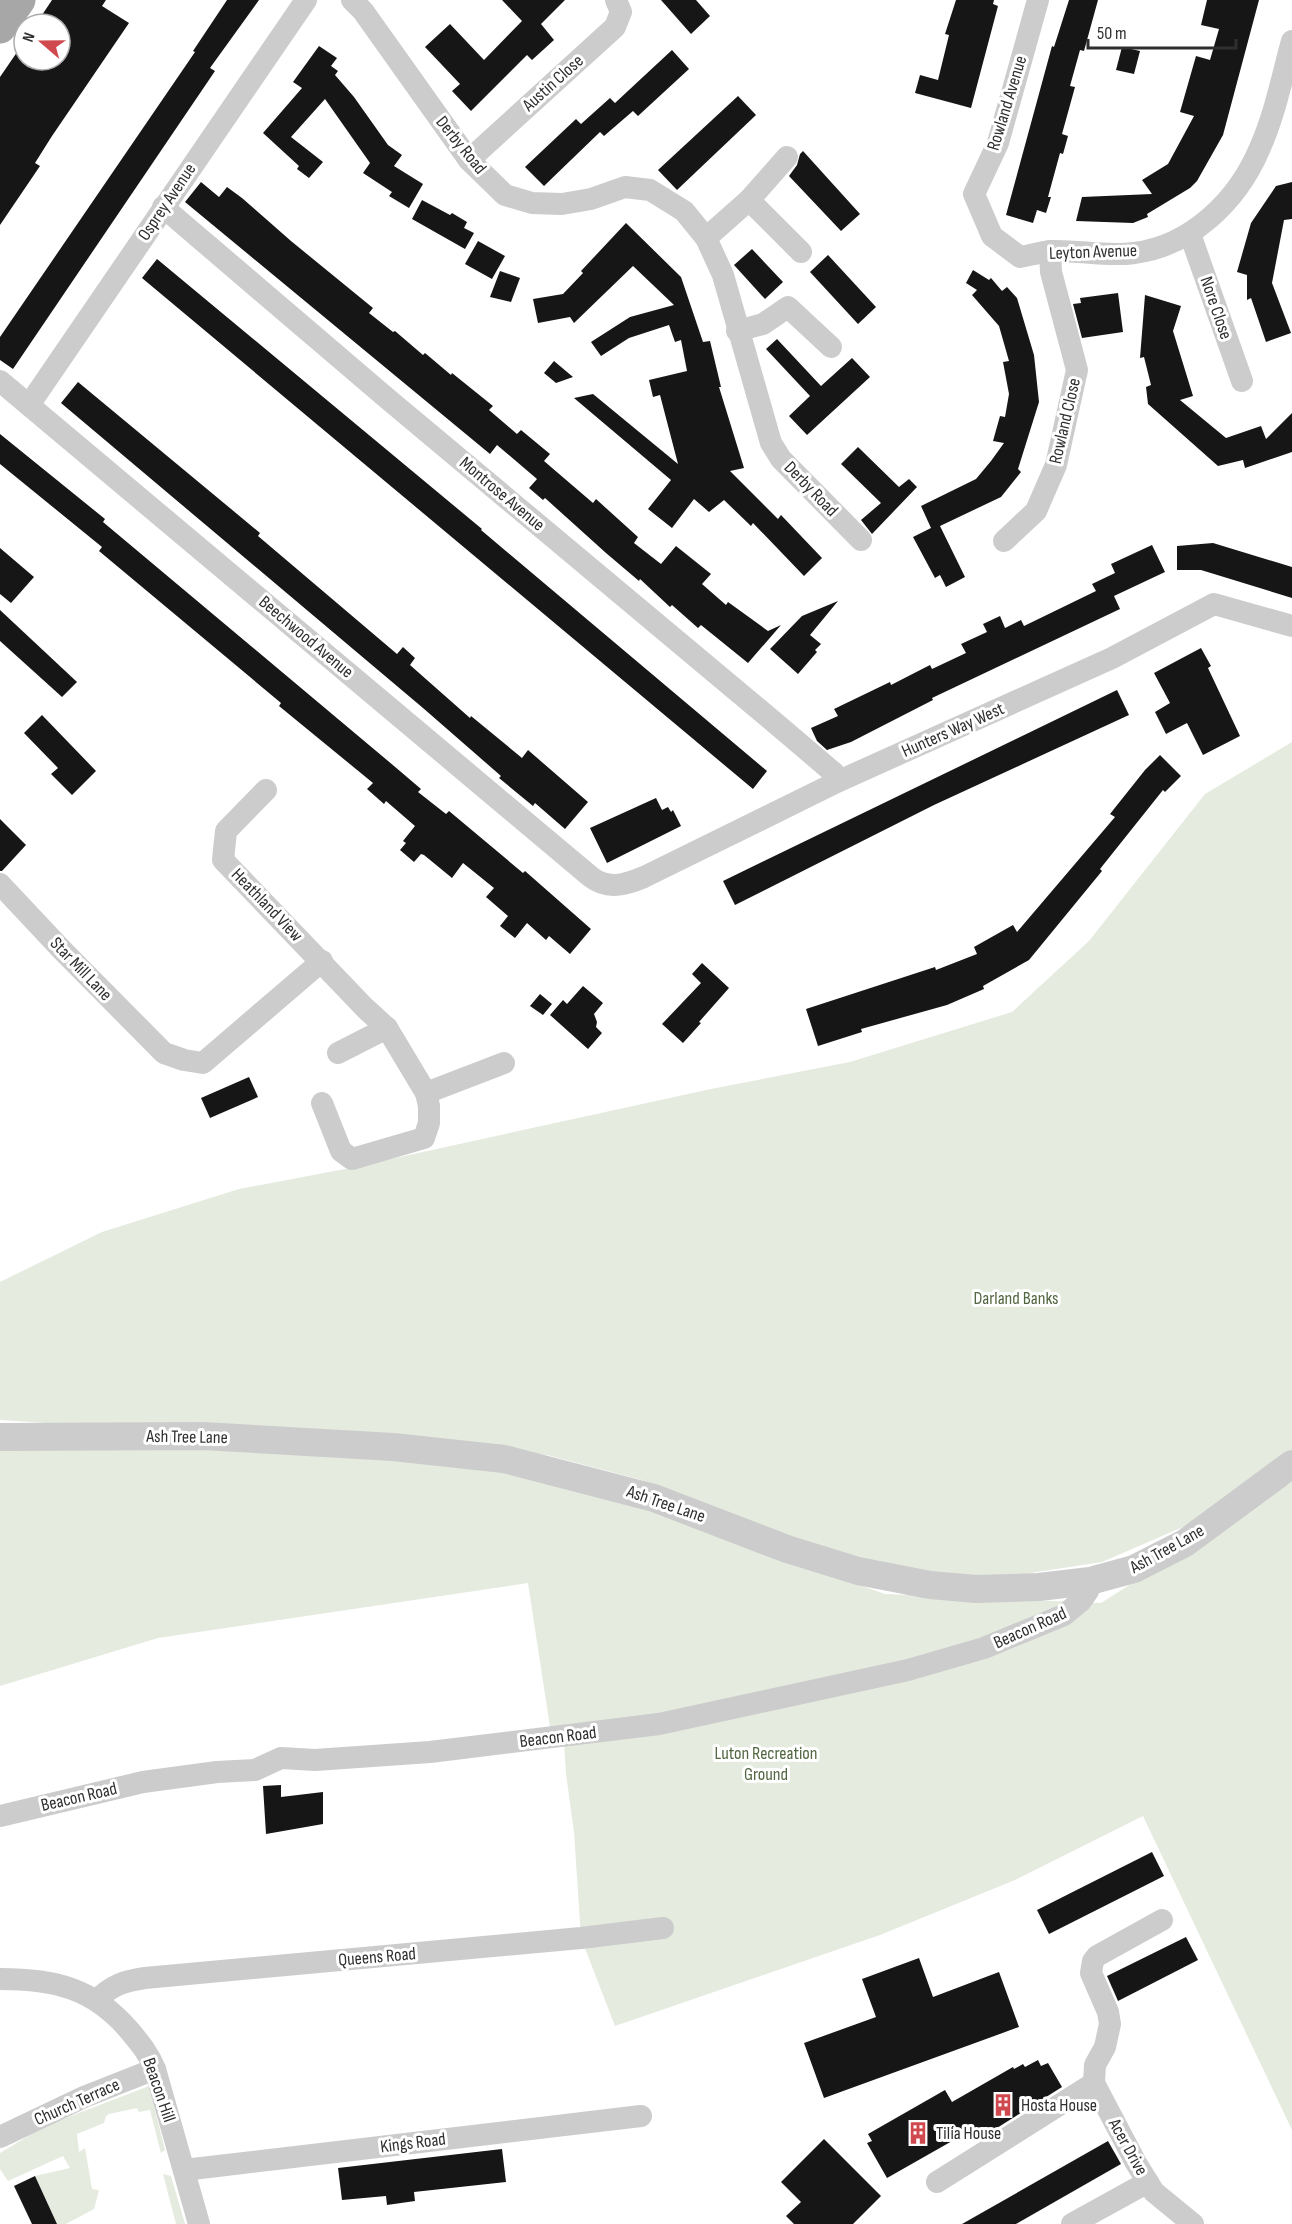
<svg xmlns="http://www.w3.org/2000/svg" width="1292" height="2224" font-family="'Sofia Sans Condensed',sans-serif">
	<rect width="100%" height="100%" fill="#fff"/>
	<!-- green -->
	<g fill="#e5ebdf">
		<polygon points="1292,742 1292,1450 1213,1514 1102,1562 991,1579 869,1564 700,1504 642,1480 547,1455 0,1420 0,1282 102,1232 239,1189 345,1169 711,1089 850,1062 1012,1012 1089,941 1205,794"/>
		<polygon points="0,1446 393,1447 504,1459 885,1594 1101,1603 1292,1482 1292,2130 1143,1816 1015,1880 880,1935 615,2026 581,1938 574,1832 566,1774 563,1726 550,1727 528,1583 158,1638 0,1686"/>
		<polygon points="149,2086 165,2150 161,2153 150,2110 139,2112 137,2108 109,2114 106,2116 104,2123 77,2134 79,2152 85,2148 92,2189 99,2190 94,2209 66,2224 57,2224 35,2176 70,2168 63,2156 8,2181 0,2169 0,2153 45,2126"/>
		<polygon points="163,2174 171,2176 185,2224 176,2224"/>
	</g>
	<!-- building -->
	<g fill="#161616">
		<polygon points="52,0 106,0 102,6 129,23 52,136 35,163 40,166 0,225 0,77 24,42 24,60 60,60 60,24 36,24"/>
		<polygon points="227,0 259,0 210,68 215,71 13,369 0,360 0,337 195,52 193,51"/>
		<polygon points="502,0 565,0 541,24 554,40 532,60 527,55 471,111 452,91 460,84 425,47 450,24 484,60 522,21"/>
		<polygon points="661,0 696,0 710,16 691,34"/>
		<polygon points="956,0 994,0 993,4 998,6 971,108 915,93 920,75 938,80 949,35 945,34"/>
		<polygon points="1069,0 1098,0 1084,51 1080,50 1070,86 1075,87 1062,134 1068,136 1063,154 1060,153 1048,197 1051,197 1046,213 1037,210 1033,223 1006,215 1052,46 1054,47"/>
		<polygon points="1207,0 1259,0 1223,135 1197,181 1190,188 1147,214 1148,217 1133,223 1076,221 1082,197 1152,194 1142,180 1168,164 1194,116 1180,112 1196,56 1210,60 1219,29 1201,25"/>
		<polygon points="319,46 337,58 331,66 338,71 335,75 354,97 388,145 402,155 394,166 423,184 409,208 389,196 392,192 363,173 370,163 325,99 291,137 323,162 309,178 297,169 299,166 263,133 302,88 293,82"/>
		<polygon points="1122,47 1140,51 1134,74 1116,70"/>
		<polygon points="672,50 689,69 638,116 633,111 604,136 600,132 544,186 525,167 576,119 581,124 610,98 615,103"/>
		<polygon points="738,96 756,115 677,190 658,170"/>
		<polygon points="803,151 860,214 841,231 789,176 797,165 800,154"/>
		<polygon points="201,182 219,197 227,187 242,198 291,241 373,308 369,313 393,332 395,331 423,355 425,353 451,375 452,373 493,406 489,410 517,434 521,430 550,454 544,461 593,503 596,499 638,537 634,543 661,564 676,546 711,574 702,584 726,605 728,602 768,631 781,625 748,663 701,625 698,628 672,605 670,607 640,579 639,581 606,553 545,498 543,500 529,488 537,479 497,445 490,454 185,202"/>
		<polygon points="1292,182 1292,219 1284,220 1272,283 1291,333 1266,342 1251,298 1247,300 1247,275 1237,272 1251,223 1276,186"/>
		<polygon points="422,200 450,215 452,213 467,222 464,228 474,233 465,249 412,219"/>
		<polygon points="626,223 681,277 703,342 710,341 721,387 719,387 744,468 730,471 778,519 781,515 822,558 804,576 753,523 751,526 724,500 709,512 694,499 672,528 648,509 671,480 574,398 593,394 678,464 660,395 653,397 649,380 687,371 681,340 675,342 669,325 629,338 601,356 591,342 630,317 674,305 633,266 574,323 570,317 538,323 533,299 563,294 583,273 581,271"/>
		<polygon points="478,241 505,256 492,279 465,264"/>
		<polygon points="752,249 783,282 765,299 734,265"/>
		<polygon points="828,255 876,307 858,324 810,272"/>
		<polygon points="157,259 482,529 481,530 767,771 753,789 142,278"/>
		<polygon points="973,270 989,280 991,278 1002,291 1007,287 1017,298 1034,355 1039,402 1018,469 1021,472 1001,497 940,526 965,577 946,587 940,575 935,578 913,537 931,528 921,506 976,479 991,461 1004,443 993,441 1000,416 1005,417 1009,394 1003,362 1009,361 999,326 972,295 977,290 966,283"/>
		<polygon points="500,271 520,278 511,302 490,297"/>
		<polygon points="1118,293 1123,332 1082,338 1073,304 1081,303 1080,298"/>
		<polygon points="1145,295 1181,306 1173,331 1193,396 1180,400 1226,438 1261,426 1266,439 1292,413 1292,452 1245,468 1243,460 1218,466 1148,404 1146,387 1151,385 1144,357 1140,358"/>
		<polygon points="777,339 821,386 852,358 870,377 807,435 789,416 810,396 766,349"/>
		<polygon points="554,361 573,377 556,383 544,373"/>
		<polygon points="78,382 260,533 258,536 397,654 403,647 415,658 410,665 470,718 471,716 522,758 528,750 588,802 565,829 535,803 533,806 499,778 501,776 423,708 61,403"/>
		<polygon points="0,434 105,519 103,522 394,766 421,789 418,792 446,814 449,811 523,873 525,871 591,929 570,954 549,936 546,940 527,923 515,938 500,926 508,916 486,897 494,888 463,863 452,878 424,855 421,854 414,862 400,850 406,843 403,841 415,826 386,801 384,804 367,789 373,783 279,706 281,703 99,551 102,547 0,464"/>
		<polygon points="858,447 899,487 909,479 917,487 872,534 861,520 881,503 841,464"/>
		<polygon points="1213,543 1292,567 1292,598 1201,570 1177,570 1177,546"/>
		<polygon points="1152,545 1165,572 1114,596 1120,609 932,698 933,700 851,742 827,750 817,741 811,728 838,716 834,709 890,682 891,685 930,665 932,669 966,653 961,644 987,632 983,624 1000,616 1005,628 1021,620 1024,626 1096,591 1092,584 1115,573 1111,564"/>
		<polygon points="0,548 34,577 11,603 0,594"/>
		<polygon points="838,601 810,635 821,644 815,650 817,652 798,674 770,649 802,616"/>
		<polygon points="0,610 77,682 62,697 0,641"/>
		<polygon points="1201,648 1211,666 1208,668 1240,736 1203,755 1187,723 1166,734 1155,712 1170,703 1154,673"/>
		<polygon points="1117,690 1129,715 934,805 735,905 723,881"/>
		<polygon points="42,715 96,771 72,795 51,774 58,768 24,733"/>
		<polygon points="1160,755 1181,776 1165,792 1163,790 1100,869 1102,871 1029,960 983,986 984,989 947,1005 861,1029 862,1032 818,1046 806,1009 935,967 936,970 977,954 974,947 1013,925 1017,932 1115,817 1110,814 1145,770"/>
		<polygon points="656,798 662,810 668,807 671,812 673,810 681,826 607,863 590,828"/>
		<polygon points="0,819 26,845 2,871 0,871"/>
		<polygon points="702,963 729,988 699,1022 701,1023 683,1043 662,1024 701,983 692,974"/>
		<polygon points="583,986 603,1003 594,1014 597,1022 596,1027 602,1033 588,1049 550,1015 563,1000 567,1004"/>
		<polygon points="540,994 552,1004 543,1015 530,1006"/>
		<polygon points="249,1077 258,1097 210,1118 201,1098"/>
		<polygon points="281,1785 281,1797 323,1792 323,1824 266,1834 263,1786"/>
		<polygon points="1152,1852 1164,1876 1049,1934 1037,1910"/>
		<polygon points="1186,1937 1198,1960 1118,2001 1107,1976"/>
		<polygon points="919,1958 933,1997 999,1972 1019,2027 824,2098 804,2043 876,2017 862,1979"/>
		<polygon points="1038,2060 1041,2066 1048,2063 1062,2087 981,2138 975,2128 887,2178 867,2143 872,2141 868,2134 945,2090 952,2102 1013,2067 1014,2069 1023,2064 1025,2067"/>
		<polygon points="824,2139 881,2196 853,2224 794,2224 786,2216 801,2202 781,2182"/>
		<polygon points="1108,2141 1121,2164 1016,2224 962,2224"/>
		<polygon points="502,2149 506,2182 414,2192 415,2201 387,2205 386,2196 342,2200 338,2168"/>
		<polygon points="35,2176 57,2224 32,2224 14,2186"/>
	</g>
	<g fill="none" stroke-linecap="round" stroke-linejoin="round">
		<!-- minor -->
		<g stroke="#ccc" stroke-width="22">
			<polyline points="352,0 363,11 469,160 505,195 532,203 562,204 591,199 625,187 650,190 684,211 706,238 723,275 771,443 781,459 861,540"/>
			<path d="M1038 0 998 143 974 194 992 236 1020 257C1031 255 1041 252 1052 251 1079 250 1107 257 1134 253 1191 246 1237 201 1259 150 1275 115 1282 77 1292 41"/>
			<polyline points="469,160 615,27 621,12 616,0"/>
			<polyline points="749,200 787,157"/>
			<polyline points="163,207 389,400 774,722 834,773 839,781"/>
			<polyline points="1190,234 1242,381"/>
			<polyline points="706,238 749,200 801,252"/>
			<polyline points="737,331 763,324 788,307 831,347"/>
			<path d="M0 381 591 877C608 890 625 885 644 877L839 781 1112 658 1214 604 1292 626"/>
			<polyline points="29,405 306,0"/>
			<polyline points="1004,541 1036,511 1056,465 1077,370 1051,272 1050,251"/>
			<polyline points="266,790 226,831 223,860 365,1008 387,1028 426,1093 429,1106 429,1123 424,1138 352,1159 341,1151 322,1103"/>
			<polyline points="0,884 62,950 164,1053 184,1060 203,1063 322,961"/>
			<polyline points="338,1053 387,1028"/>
			<polyline points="426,1093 504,1063"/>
			<polyline points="0,1816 143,1782 217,1772 255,1770 281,1758 315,1760 430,1752 659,1724 908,1670 984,1648 1064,1615 1081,1601 1088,1591 1090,1581"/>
			<polyline points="1162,1920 1097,1956 1093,1961 1091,1973 1108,2012 1110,2024 1105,2047 1095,2065 1094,2083 1136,2163 1154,2192 1193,2224"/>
			<path d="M0 1979C54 1979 93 1988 129 2030 140 2043 149 2054 155 2069L199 2224"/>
			<path d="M97 2000C112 1985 124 1981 145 1978L581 1938 663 1928"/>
			<polyline points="0,2137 84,2097 155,2069"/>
			<polyline points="184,2170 641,2116"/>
			<polyline points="937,2182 1094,2083"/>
			<polyline points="1072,2224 1148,2182"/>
		</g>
		<!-- tertiary -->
		<polyline stroke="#ccc" stroke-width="28" points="0,1437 203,1436 393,1447 504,1459 654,1498 787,1549 858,1571 930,1585 976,1589 1039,1587 1090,1581 1134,1569 1185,1543 1292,1464"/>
		<!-- primary -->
		<polyline stroke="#a7a7a7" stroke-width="33" points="0,27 19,0"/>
	</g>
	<!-- icons -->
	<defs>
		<g id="building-bare" transform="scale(1.8)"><path d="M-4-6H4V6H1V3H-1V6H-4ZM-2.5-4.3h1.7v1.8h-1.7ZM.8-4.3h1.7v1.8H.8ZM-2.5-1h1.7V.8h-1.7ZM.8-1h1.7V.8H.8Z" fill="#cf494e" stroke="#fff" stroke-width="2.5" paint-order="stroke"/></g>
	</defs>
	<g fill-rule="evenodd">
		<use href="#building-bare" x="1003" y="2105"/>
		<use href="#building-bare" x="918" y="2133"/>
	</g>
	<g text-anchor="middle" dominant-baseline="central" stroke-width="6" stroke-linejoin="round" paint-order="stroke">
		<!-- street labels -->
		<g font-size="18" fill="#2f2f2f" stroke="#fff">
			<text transform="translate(553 83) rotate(-42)">Austin Close</text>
			<text transform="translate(1007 103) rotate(-73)">Rowland Avenue</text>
			<text transform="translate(461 145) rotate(51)">Derby Road</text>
			<text transform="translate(167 202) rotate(-56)">Osprey Avenue</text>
			<text transform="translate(1093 252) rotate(-2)">Leyton Avenue</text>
			<text transform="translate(1216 308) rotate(71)">Nore Close</text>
			<text transform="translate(1065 421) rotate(-77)">Rowland Close</text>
			<text transform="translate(811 489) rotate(46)">Derby Road</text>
			<text transform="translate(502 494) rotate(40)">Montrose Avenue</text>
			<text transform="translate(306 637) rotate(40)">Beechwood Avenue</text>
			<text transform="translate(953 730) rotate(-24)">Hunters Way West</text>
			<text transform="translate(267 905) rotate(46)">Heathland View</text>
			<text transform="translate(81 969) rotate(46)">Star Mill Lane</text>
			<text transform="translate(187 1437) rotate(1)">Ash Tree Lane</text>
			<text transform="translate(666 1504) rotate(19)">Ash Tree Lane</text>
			<text transform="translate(1167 1549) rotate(-29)">Ash Tree Lane</text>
			<text transform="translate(1030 1628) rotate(-24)">Beacon Road</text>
			<text transform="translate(558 1737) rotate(-7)">Beacon Road</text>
			<text transform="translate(79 1797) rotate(-13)">Beacon Road</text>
			<text transform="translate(377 1957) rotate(-5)">Queens Road</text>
			<text transform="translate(159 2090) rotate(71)">Beacon Hill</text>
			<text transform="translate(77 2102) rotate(-24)">Church Terrace</text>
			<text transform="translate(413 2143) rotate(-7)">Kings Road</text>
			<text transform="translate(1128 2147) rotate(61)">Acer Drive</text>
		</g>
		<!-- park labels -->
		<g font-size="18" fill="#526642" stroke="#fff">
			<text x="1016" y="1298">Darland Banks</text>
			<text x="766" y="1753">Luton Recreation<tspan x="766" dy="21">Ground</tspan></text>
		</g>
		<!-- poi labels -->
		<g font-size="18" fill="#2f2f2f" stroke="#fff" text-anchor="start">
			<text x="1021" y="2105">Hosta House</text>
			<text x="936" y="2133">Tilia House</text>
		</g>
	</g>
	<!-- north arrow -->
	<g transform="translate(42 42) rotate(290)"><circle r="28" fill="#ffffff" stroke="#acacac" stroke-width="1.5"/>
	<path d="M0-4.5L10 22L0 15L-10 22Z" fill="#cf494e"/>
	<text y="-9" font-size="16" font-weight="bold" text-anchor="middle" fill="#2f2f2f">N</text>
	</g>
	<!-- scale -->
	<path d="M1088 39v9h148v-9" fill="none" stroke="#2f2f2f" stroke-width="3"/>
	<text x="1097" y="39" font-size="18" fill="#2f2f2f" stroke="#ffffff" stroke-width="4.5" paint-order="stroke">50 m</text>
</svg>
